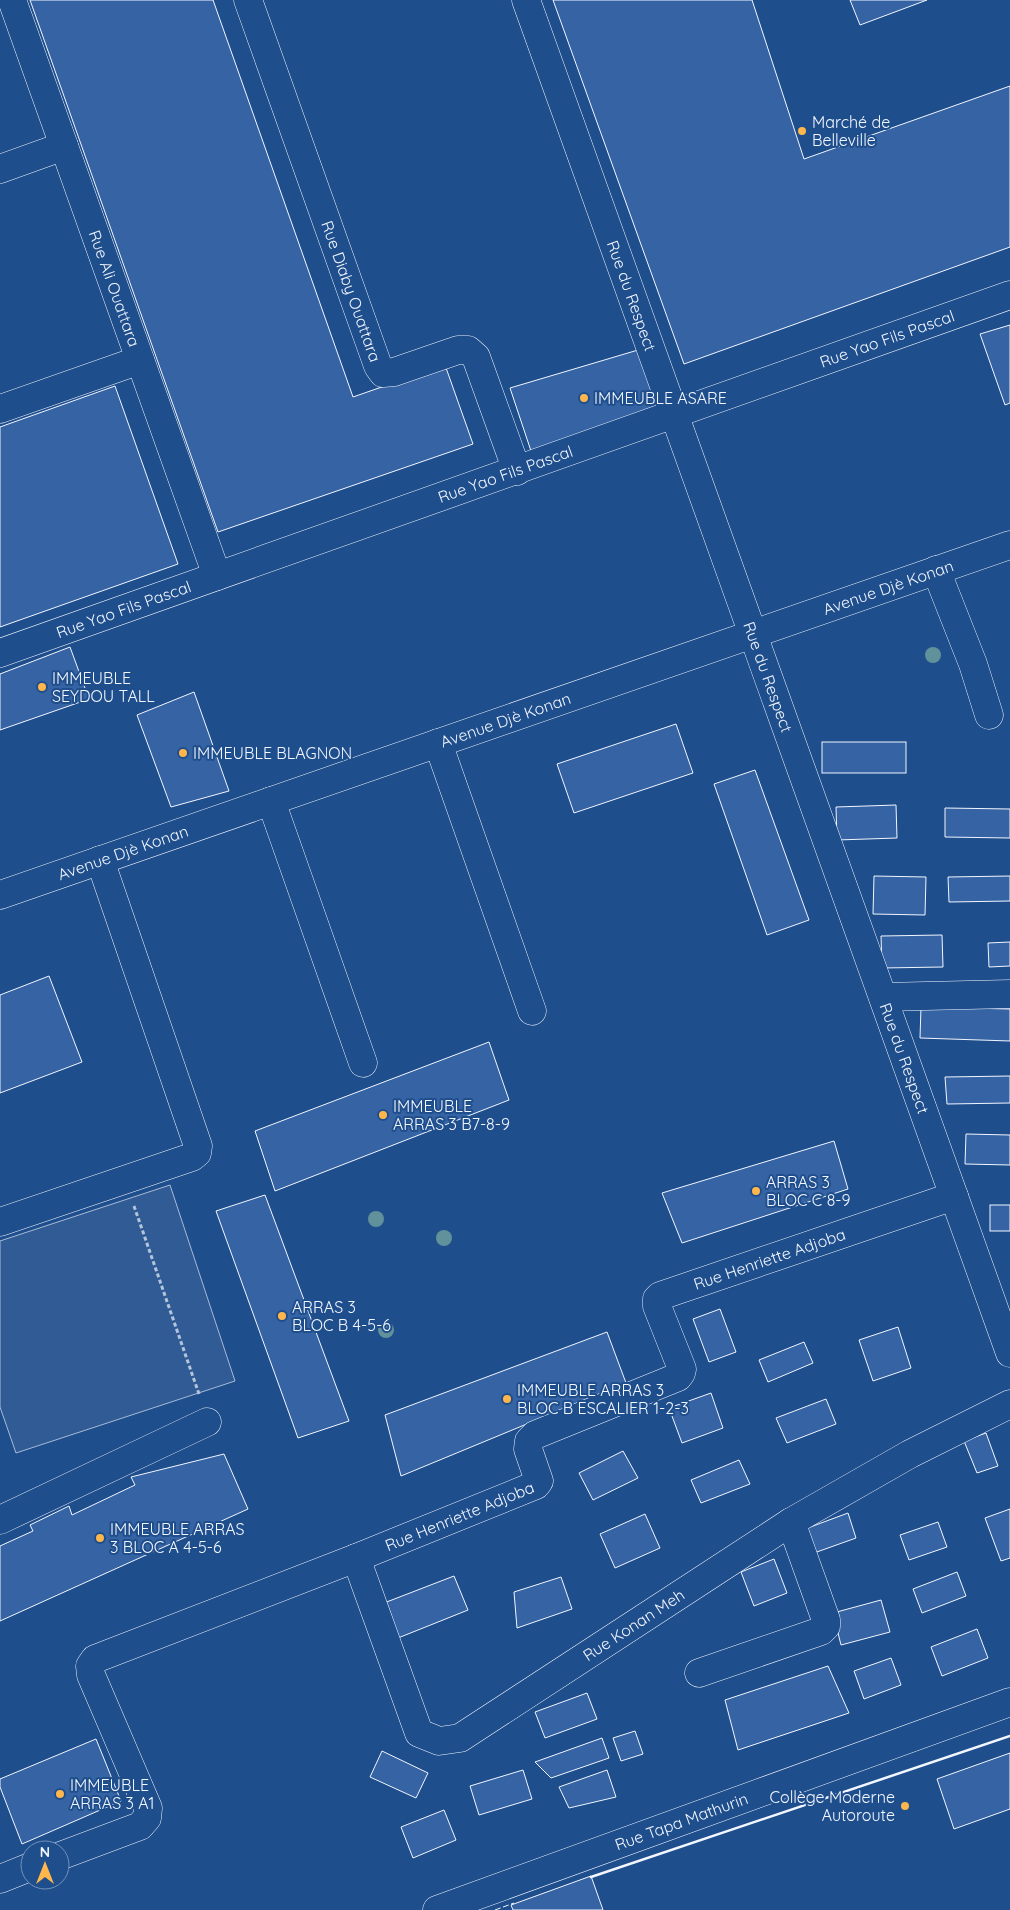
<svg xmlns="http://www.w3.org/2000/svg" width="1010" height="1910" font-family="Quicksand,sans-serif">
	<rect width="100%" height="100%" fill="#1f4e8c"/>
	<!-- built -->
	<polygon fill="#305b95" stroke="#a8bbd7" points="170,1185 235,1381 16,1453 0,1407 0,1241"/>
	<!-- building -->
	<g fill="#3563a3" stroke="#f2f6ff">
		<polygon points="30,0 213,0 353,397 445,365 473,444 218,532"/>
		<polygon points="553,0 752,0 804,159 1010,86 1010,247 684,364"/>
		<polygon points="850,0 927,0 860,25"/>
		<polygon points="1010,325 1010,403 1005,405 980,334"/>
		<polygon points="638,350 658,408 531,451 510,388"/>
		<polygon points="115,386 178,564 0,627 0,427"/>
		<polygon points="70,647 89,699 0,730 0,674"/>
		<polygon points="194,692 229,791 171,807 137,715"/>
		<polygon points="676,724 693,773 574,813 557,764"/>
		<rect x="822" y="742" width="84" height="31"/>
		<polygon points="755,770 809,920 767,935 714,784"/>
		<polygon points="896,805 897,838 837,840 836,807"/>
		<polygon points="945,808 1010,809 1010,838 945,837"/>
		<polygon points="874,876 926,877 925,915 873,914"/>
		<polygon points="1010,876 1010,901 949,902 948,877"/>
		<polygon points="942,935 943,967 882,968 881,936"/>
		<polygon points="1010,942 1010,966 989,967 988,943"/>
		<polygon points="49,976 82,1062 0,1093 0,995"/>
		<polygon points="921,1007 1010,1009 1010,1041 920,1038"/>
		<polygon points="489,1042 509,1100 275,1191 255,1131"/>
		<polygon points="1010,1076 1010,1103 947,1104 945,1077"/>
		<polygon points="966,1134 1010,1135 1010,1165 965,1164"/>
		<polygon points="834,1141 848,1189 682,1243 662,1193"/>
		<polygon points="265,1195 349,1421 298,1438 216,1211"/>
		<rect x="990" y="1205" width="20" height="26"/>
		<polygon points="720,1309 736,1352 709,1362 693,1319"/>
		<polygon points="898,1327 911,1368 873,1381 859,1340"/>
		<polygon points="607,1332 626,1383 401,1476 385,1415"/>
		<polygon points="804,1342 813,1363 768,1382 759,1360"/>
		<polygon points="711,1393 723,1428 682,1443 669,1408"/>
		<polygon points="826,1399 836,1424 787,1443 776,1418"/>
		<polygon points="986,1433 998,1466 977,1473 964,1441"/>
		<polygon points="623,1451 638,1478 593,1500 579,1473"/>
		<polygon points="224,1454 248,1509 0,1621 0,1546 33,1531 30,1525 69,1506 72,1515 135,1485 131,1477"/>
		<polygon points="739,1460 750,1484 701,1503 691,1480"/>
		<polygon points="1010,1509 1010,1558 1001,1561 985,1518"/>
		<polygon points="848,1513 856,1538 814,1553 805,1529"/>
		<polygon points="645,1514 660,1548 615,1568 600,1534"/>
		<polygon points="938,1522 947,1547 909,1560 900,1535"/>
		<polygon points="774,1559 787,1593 754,1606 741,1572"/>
		<polygon points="957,1572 966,1596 922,1613 913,1589"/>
		<polygon points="454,1576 468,1610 398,1638 384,1603"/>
		<polygon points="561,1577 572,1609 517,1628 514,1592"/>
		<polygon points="881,1600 890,1632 841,1645 833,1613"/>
		<polygon points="977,1629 988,1658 942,1676 931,1647"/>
		<polygon points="891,1658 901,1685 864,1699 854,1671"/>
		<polygon points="828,1666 849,1713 738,1750 725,1700"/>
		<polygon points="587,1693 597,1719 545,1738 535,1712"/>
		<polygon points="635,1731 643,1754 621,1761 613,1738"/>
		<polygon points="602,1738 609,1758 551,1778 535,1762"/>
		<polygon points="96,1739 121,1801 22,1844 0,1787 0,1779"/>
		<polygon points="382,1751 428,1773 416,1798 370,1777"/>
		<polygon points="1010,1753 1010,1809 954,1829 937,1779"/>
		<polygon points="523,1770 532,1799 479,1815 470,1786"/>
		<polygon points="607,1770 616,1797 569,1808 559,1787"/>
		<polygon points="444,1810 456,1840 413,1858 401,1827"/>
		<polygon points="591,1876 603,1910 513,1910 511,1905"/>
	</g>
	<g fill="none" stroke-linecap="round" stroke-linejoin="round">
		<!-- minor casing -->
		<g stroke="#f2f6ff" stroke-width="29">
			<g id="minor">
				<path id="s1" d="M12 0 217 576"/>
				<path id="s2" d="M248 0 378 366 383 373 394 372 458 350H468L476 357 517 471"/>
				<path id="s3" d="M526 0 1010 1353"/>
				<polyline points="0,169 64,146"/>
				<polyline points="0,409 140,360"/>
				<polyline points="936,570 973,664 989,715"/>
				<path id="s4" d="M0 653 1010 295"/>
				<polyline points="438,743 532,1011"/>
				<polyline points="271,801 363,1063"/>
				<path id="s5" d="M0 895 1010 545"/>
				<polyline points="883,997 1010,994"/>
				<polyline points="0,1222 192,1157 197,1153 198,1146 100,860"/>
				<polyline points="0,1520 207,1422"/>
				<path id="s6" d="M356 1558 419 1733 439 1741 460 1738 791 1522 910 1454 1010 1404"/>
				<polyline points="699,1673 821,1631 826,1626 826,1620 791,1522"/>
				<path id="s7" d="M60 1856 140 1826 147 1818 148 1808 91 1675 90 1666 95 1659 356 1558 536 1485 539 1481 528 1449 529 1441 535 1435 678 1377 681 1373 682 1369 657 1306V1299L660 1296 954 1196"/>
				<polyline points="0,1879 30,1867"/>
				<path id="s8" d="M437 1910 1010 1702"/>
			</g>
		</g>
		<!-- path -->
		<polyline stroke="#b3c4dc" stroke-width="3" stroke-dasharray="4 2.5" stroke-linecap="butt" points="134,1206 199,1394"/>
		<!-- minor -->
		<use href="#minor" stroke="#1f4e8c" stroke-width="28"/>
		<!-- fence -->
		<polyline stroke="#f2f6ff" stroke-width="1" stroke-dasharray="6 2.5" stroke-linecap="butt" points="495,1910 514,1903"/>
		<!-- wall -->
		<polyline stroke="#f2f6ff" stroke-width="2.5" points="591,1877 1010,1736"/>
	</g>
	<!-- trees -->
	<g fill="#61919a">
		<circle cx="933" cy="655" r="8"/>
		<circle cx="376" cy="1219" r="8"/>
		<circle cx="444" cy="1238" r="8"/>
		<circle cx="386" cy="1330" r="8"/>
	</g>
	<!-- markers -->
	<g fill="#ffb74d" stroke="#1f4e8c" stroke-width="2">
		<circle cx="802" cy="131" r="5"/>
		<circle cx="584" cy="398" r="5"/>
		<circle cx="42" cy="687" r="5"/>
		<circle cx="183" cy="753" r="5"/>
		<circle cx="383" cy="1115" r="5"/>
		<circle cx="756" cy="1191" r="5"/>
		<circle cx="282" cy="1316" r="5"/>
		<circle cx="507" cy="1399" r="5"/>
		<circle cx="100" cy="1538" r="5"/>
		<circle cx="60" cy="1794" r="5"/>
		<circle cx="905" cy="1806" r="5"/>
	</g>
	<g text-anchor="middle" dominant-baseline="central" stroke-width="4" stroke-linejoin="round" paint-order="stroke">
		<!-- poi labels -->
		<g font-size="16" fill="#f2f6ff" stroke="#1f4e8c" text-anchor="start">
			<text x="812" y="122">Marché de<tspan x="812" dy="18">Belleville</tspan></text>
			<text x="594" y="398">IMMEUBLE ASARE</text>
			<text x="52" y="678">IMMEUBLE<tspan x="52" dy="18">SEYDOU TALL</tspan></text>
			<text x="193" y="753">IMMEUBLE BLAGNON</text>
			<text x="393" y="1106">IMMEUBLE<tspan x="393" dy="18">ARRAS 3 B7-8-9</tspan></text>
			<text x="766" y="1182">ARRAS 3<tspan x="766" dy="18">BLOC C 8-9</tspan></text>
			<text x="292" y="1307">ARRAS 3<tspan x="292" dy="18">BLOC B 4-5-6</tspan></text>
			<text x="517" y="1390">IMMEUBLE ARRAS 3<tspan x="517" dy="18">BLOC B ESCALIER 1-2-3</tspan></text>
			<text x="110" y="1529">IMMEUBLE ARRAS<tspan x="110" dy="18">3 BLOC A 4-5-6</tspan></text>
			<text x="70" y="1785">IMMEUBLE<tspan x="70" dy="18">ARRAS 3 A1</tspan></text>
			<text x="895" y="1797" text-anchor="end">Collège Moderne<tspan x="895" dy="18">Autoroute</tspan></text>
		</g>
		<!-- street labels -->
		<g font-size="16" fill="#f2f6ff" stroke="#1f4e8c">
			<text stroke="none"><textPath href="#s1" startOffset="306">Rue Ali Ouattara</textPath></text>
			<text stroke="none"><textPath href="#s2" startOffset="309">Rue Diaby Ouattara</textPath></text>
			<text stroke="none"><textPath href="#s3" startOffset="314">Rue du Respect</textPath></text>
			<text stroke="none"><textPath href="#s4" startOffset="941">Rue Yao Fils Pascal</textPath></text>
			<text stroke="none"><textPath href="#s4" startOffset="536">Rue Yao Fils Pascal</textPath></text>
			<text stroke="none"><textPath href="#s5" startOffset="940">Avenue Djè Konan</textPath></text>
			<text stroke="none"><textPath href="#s4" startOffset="131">Rue Yao Fils Pascal</textPath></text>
			<text stroke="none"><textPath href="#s3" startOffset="719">Rue du Respect</textPath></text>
			<text stroke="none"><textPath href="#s5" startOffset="535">Avenue Djè Konan</textPath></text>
			<text stroke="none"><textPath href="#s5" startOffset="130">Avenue Djè Konan</textPath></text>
			<text stroke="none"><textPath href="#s3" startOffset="1124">Rue du Respect</textPath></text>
			<text stroke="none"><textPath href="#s7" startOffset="1156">Rue Henriette Adjoba</textPath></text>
			<text stroke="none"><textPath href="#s7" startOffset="660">Rue Henriette Adjoba</textPath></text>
			<text stroke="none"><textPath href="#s6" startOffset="436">Rue Konan Meh</textPath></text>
			<text stroke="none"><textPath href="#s8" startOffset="260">Rue Tapa Mathurin</textPath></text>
		</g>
	</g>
	<!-- north arrow -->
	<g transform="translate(45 1865)"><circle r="24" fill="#1f4e8c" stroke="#7391ba"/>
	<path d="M0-4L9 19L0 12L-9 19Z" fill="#ffb74d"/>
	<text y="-8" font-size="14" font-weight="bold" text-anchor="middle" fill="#f2f6ff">N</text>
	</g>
</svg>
